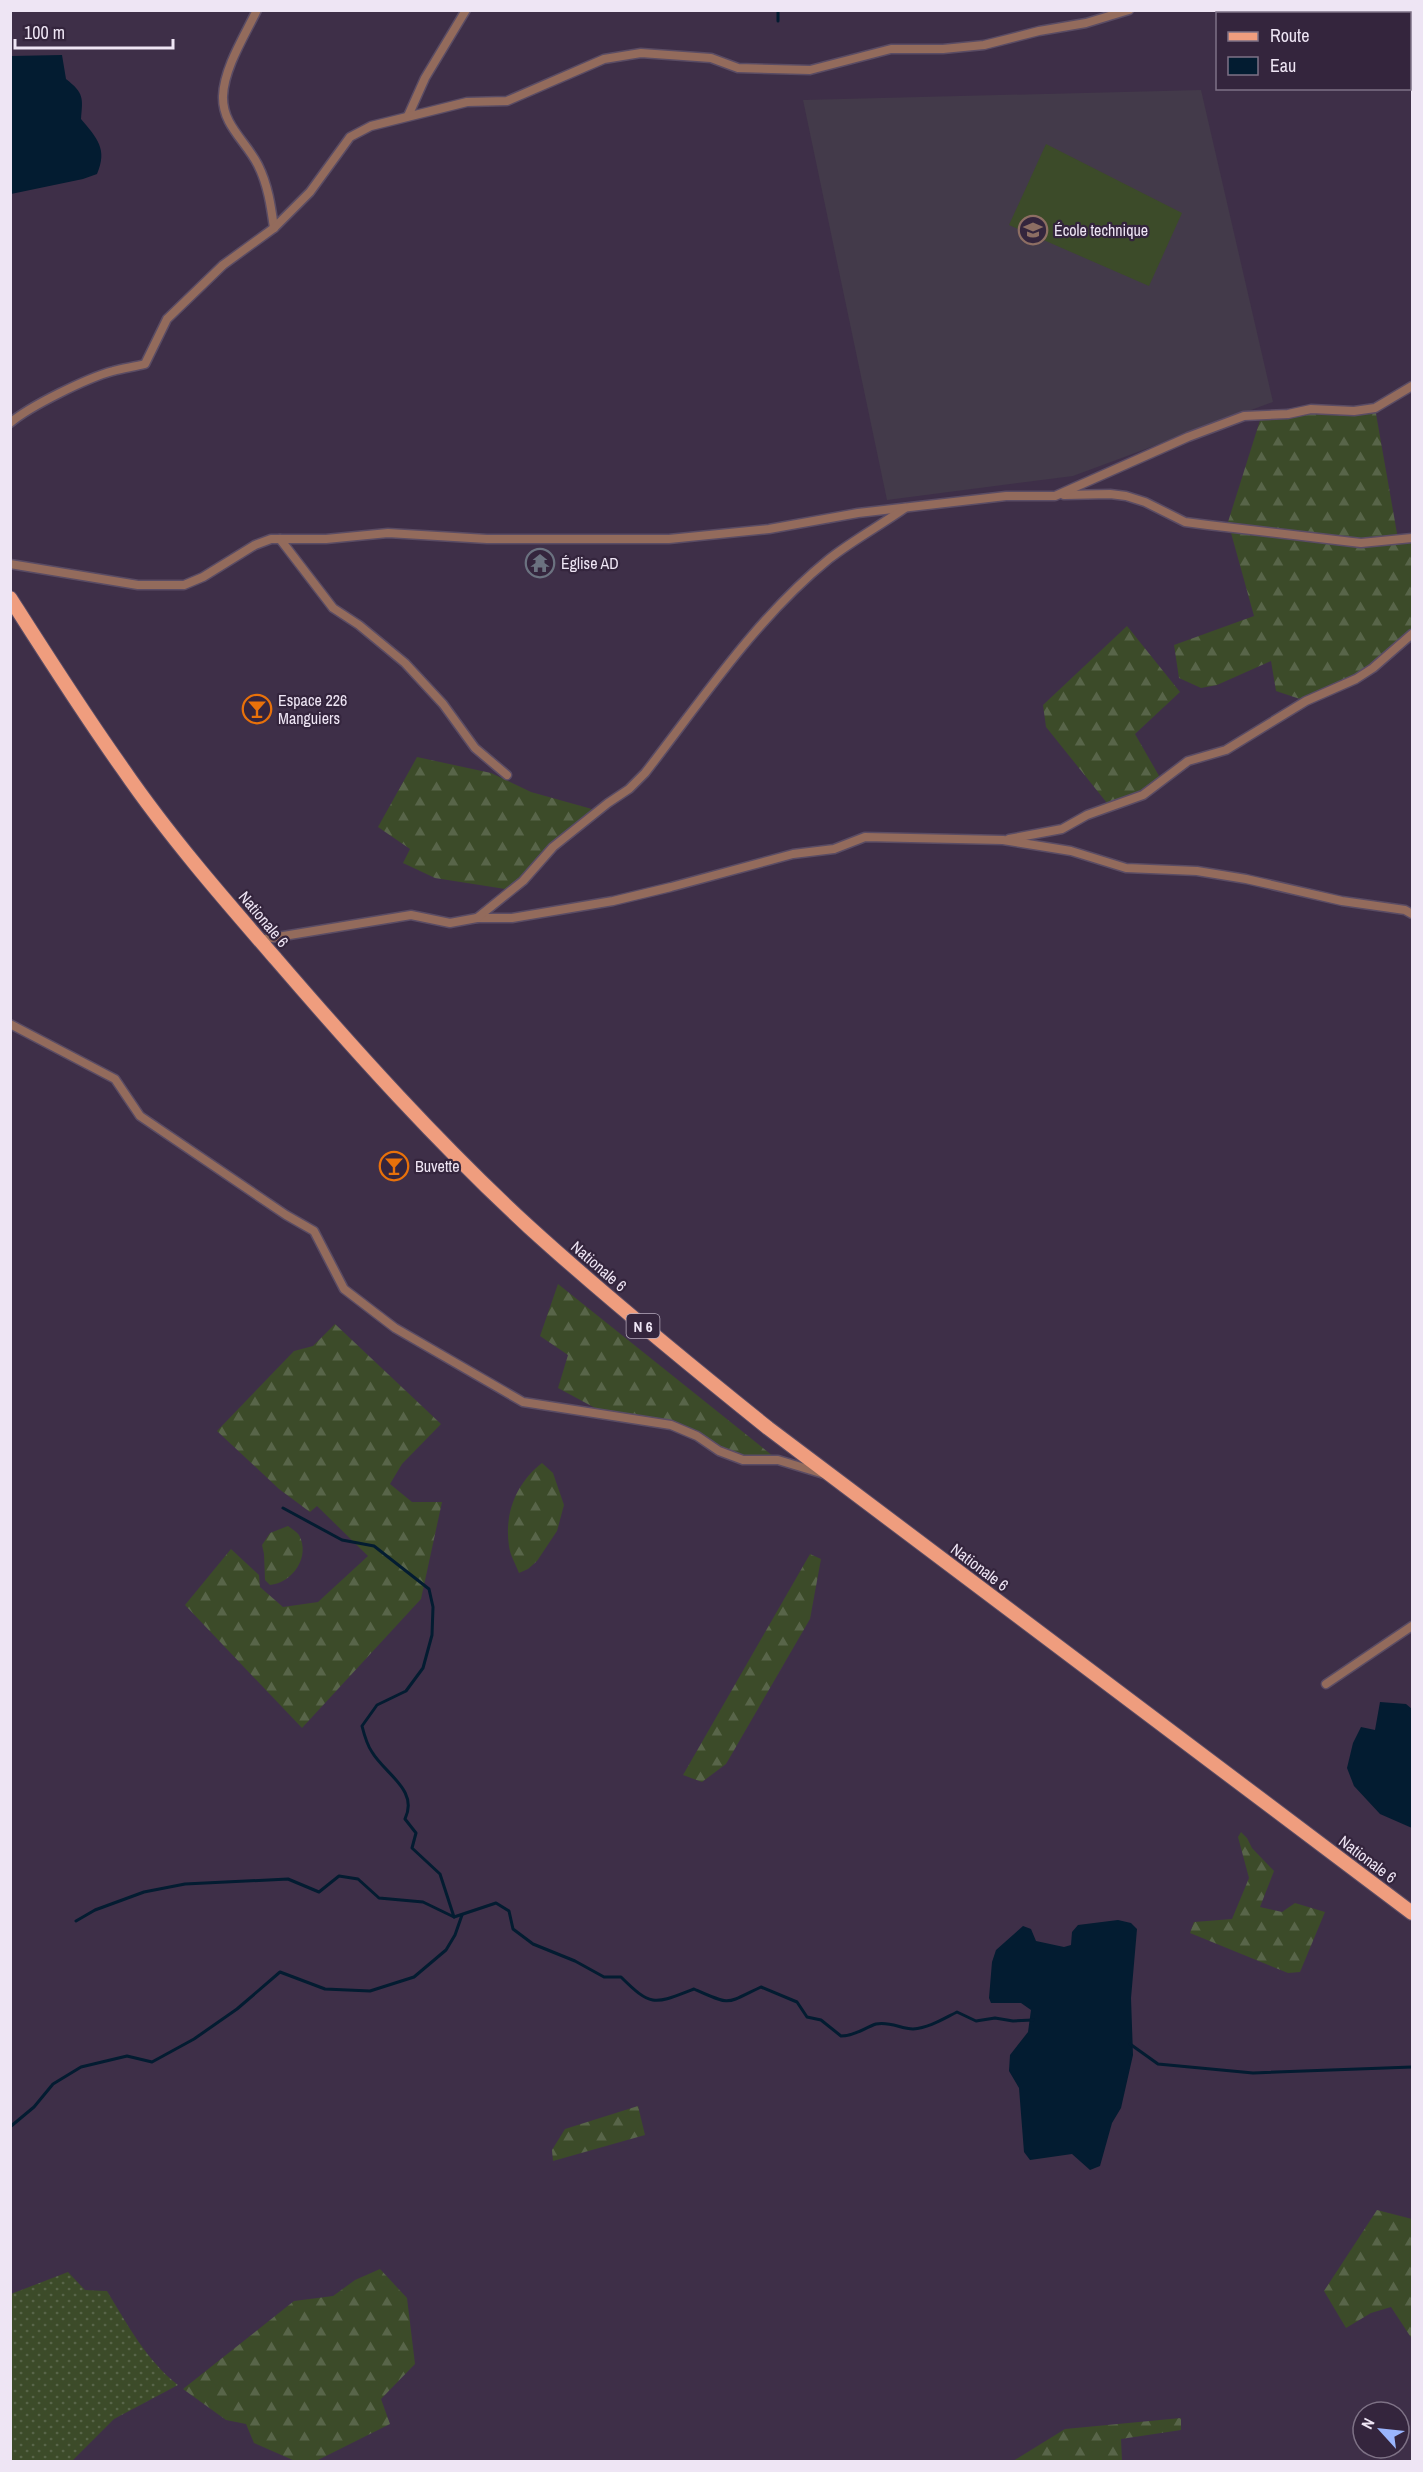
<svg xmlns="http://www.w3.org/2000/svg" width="1423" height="2472" font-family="'Archivo Narrow',sans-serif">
	<defs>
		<pattern id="grass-dots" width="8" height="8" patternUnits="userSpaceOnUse" patternTransform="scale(1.5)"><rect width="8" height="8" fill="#3c4b29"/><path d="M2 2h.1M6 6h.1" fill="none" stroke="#586549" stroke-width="1.8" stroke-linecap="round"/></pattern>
		<pattern id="forest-firs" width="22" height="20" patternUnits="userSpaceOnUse" patternTransform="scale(1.5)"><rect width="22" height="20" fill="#3c4b29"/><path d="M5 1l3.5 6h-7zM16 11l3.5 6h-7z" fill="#586549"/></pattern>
	</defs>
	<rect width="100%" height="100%" fill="#3e2f48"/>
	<!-- education -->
	<polygon fill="#433a4a" points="1201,90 1273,402 1073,476 887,500 803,100"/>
	<!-- grass -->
	<path fill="url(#grass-dots)" d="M68 2272 85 2290 107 2291C127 2324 147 2361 178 2385L114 2419 72 2461H11V2294Z"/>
	<!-- forest -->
	<g fill="url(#forest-firs)">
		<polygon points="1375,408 1398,539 1412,538 1412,634 1373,668 1306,701 1276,691 1271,661 1217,685 1201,688 1179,678 1174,645 1254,616 1228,522 1262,414"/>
		<polygon points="1127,626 1180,692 1135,734 1162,781 1111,808 1046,727 1043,705"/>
		<polygon points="417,757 491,773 531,792 599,811 553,847 512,890 435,878 403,863 410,849 378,827"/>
		<polygon points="558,1284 778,1460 743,1460 671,1425 610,1416 558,1388 568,1355 540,1336"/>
		<polygon points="335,1324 441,1424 402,1464 390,1484 412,1502 442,1502 421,1599 302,1728 185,1605 231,1549 259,1575 260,1587 283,1607 318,1602 368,1556 317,1506 310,1512 279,1489 217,1431 294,1351 313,1346"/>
		<path d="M542 1463 553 1473 564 1505 557 1531 537 1561 528 1569 519 1573C516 1565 510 1555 509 1546 504 1514 516 1483 542 1463Z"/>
		<path d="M288 1526C292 1529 297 1532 299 1535 311 1557 292 1583 270 1585L265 1580 264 1554 262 1545 270 1533Z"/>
		<polygon points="810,1554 821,1559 810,1619 726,1764 702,1782 683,1775"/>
		<polygon points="1241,1832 1247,1838 1252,1848 1274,1871 1260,1907 1282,1912 1295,1903 1325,1912 1300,1972 1288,1973 1190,1933 1194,1922 1232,1919 1249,1878 1238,1837"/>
		<polygon points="638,2106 645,2135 553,2161 552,2150 565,2129"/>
		<polygon points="1377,2210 1412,2219 1412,2339 1391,2307 1371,2313 1346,2328 1324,2291"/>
		<polygon points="380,2269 407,2298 415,2364 381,2399 390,2424 316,2461 295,2461 254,2443 246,2424 226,2420 183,2389 294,2301 333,2296 355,2280"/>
		<polygon points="1181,2418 1181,2430 1121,2439 1122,2461 1013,2461 1065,2429"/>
	</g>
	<!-- pitch -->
	<polygon fill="#3c4b29" points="1046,144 1182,213 1149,286 1009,225"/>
	<!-- water -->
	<g fill="#031c31">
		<path d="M62 55 66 79C84 93 83 98 81 119 97 138 108 149 97 174L83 179 11 194V56Z"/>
		<polygon points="1380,1702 1406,1704 1412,1709 1412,1828 1380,1814 1354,1786 1347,1768 1353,1743 1361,1727 1375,1730"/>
		<polygon points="1118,1920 1131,1923 1137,1929 1131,1998 1133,2055 1121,2108 1112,2123 1100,2166 1090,2170 1072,2154 1030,2160 1024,2152 1019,2088 1009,2071 1010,2055 1028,2032 1031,2010 1021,2003 991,2003 989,1998 992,1962 996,1950 1023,1926 1031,1929 1036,1941 1064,1947 1071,1945 1072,1932 1078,1925"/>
	</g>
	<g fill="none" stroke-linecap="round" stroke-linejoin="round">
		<!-- stream -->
		<g stroke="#031c31" stroke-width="3">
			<polyline points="778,21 778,10"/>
			<path d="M283 1508 342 1540 374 1546 429 1589 433 1607 432 1635 423 1668 406 1691 377 1705 362 1726C364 1734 367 1745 372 1752 385 1774 419 1790 405 1819L416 1833 412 1848 440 1874 454 1917"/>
			<path d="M76 1921 95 1910 144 1892 185 1884 288 1879 319 1892 339 1876 358 1879 379 1898 423 1902 454 1917 496 1903 509 1911 513 1929 533 1944 575 1961 604 1977H621C652 2008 655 2004 694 1989 732 2006 725 2004 761 1987L797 2002 807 2017 821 2020 841 2036C855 2036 864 2028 876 2024 890 2021 901 2029 913 2029 929 2028 943 2019 957 2012L976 2021 995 2018 1013 2021 1033 2020"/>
			<polyline points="1130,2044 1158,2064 1253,2073 1412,2067"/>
			<polyline points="10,2127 34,2107 53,2084 81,2067 127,2056 152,2062 194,2039 237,2009 280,1972 325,1989 370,1991 414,1977 446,1950 455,1935 462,1915"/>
		</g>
		<!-- minor casing -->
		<g stroke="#5a4c64" stroke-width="11">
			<g id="minor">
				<path d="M257 10C245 35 224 68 223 96 222 125 246 141 258 165 268 185 271 206 274 228"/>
				<polyline points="408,116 425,78 466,10"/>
				<path d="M10 423C30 406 87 378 113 371 123 368 134 367 145 364L167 319 223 265 274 228 310 192 350 137 371 126 467 102 507 101 604 59 641 53 711 58 738 68 810 70 891 49H943L984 45 1039 31 1086 23 1129 10"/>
				<polyline points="1064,495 1110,494 1126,496 1145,502 1185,522 1208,525 1361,543 1412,538"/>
				<polyline points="280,539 333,608 359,625 405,663 443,704 475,748 507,775"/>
				<polyline points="10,564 138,585 184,585 203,577 255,545 271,539 326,539 388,533 487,539 669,539 769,529 858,513 1006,496 1055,496 1188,437 1244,416 1288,414 1311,409 1354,411 1375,408 1412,386"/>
				<polyline points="1009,839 1062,829 1087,815 1143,795 1188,761 1226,750 1306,701 1356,679 1373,668 1412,634"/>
				<polyline points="477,918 512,918 613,901 671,887 793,854 834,849 865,837 1003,840 1071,851 1126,868 1197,871 1246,879 1342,901 1405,910 1412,914"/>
				<path d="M259 940 411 915 450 923 477 918 523 881 553 847 608 803 629 789 645 773C702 700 756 618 829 559 853 540 881 525 905 508"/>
				<polyline points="10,1024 115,1079 140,1116 286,1215 314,1231 344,1289 395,1328 523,1402 671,1425 697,1436 719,1451 743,1460 778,1460 824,1474"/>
				<polyline points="1326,1684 1412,1626"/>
			</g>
		</g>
		<!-- primary casing -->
		<g stroke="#5a4c64" stroke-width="16">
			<path id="primary" d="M10 598C47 656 83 713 123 769 169 836 223 898 276 959 356 1052 439 1144 529 1227 606 1297 687 1363 768 1428L1412 1913"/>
		</g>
		<!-- minor -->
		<use href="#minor" stroke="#936b5c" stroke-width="8"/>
		<!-- primary -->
		<use href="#primary" stroke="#ef9d7e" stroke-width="14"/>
	</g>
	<!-- icons -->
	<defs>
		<g id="school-ring" transform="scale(1.5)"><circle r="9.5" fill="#34253d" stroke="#8d6e63" stroke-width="1.5"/><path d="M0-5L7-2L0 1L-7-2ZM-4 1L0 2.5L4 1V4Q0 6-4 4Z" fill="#8d6e63"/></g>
		<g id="temple-ring" transform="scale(1.5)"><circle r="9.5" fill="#34253d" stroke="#6b7280" stroke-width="1.5"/><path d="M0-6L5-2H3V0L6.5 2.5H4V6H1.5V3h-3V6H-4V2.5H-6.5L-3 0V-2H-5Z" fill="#6b7280"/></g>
		<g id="bar-ring" transform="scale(1.5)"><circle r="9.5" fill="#34253d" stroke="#e8710a" stroke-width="1.5"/><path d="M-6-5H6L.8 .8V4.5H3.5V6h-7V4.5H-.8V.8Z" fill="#e8710a"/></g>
	</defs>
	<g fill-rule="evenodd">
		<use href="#school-ring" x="1033" y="230"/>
		<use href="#temple-ring" x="540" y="563"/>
		<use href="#bar-ring" x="257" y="709"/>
		<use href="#bar-ring" x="394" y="1166"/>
	</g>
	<g text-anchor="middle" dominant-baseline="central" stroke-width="4.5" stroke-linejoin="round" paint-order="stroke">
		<!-- shield labels -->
		<rect fill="#34253d" stroke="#b6abbd" stroke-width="1.5" x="626.5" y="1314" width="33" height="24" rx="4.5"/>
		<g font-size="15" font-weight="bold" fill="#eee5f4">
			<text x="643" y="1326">N 6</text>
		</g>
		<!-- poi labels -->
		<g font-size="16" fill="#eee5f4" stroke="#34253d" text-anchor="start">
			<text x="1054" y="230">École technique</text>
			<text x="561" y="563">Église AD</text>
			<text x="278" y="700">Espace 226<tspan x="278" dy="18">Manguiers</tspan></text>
			<text x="415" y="1166">Buvette</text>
		</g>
		<!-- street labels -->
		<g font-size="16" fill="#eee5f4" stroke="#34253d">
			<text transform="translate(264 919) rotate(50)">Nationale 6</text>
			<text transform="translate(599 1266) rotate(41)">Nationale 6</text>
			<text transform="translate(980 1567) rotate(37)">Nationale 6</text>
			<text transform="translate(1368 1859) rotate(37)">Nationale 6</text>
		</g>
	</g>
	<!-- border -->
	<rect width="1423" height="2472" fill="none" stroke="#eee5f4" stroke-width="24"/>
	<!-- legend -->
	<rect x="1216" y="12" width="195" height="78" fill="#34253d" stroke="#7e7286" stroke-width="1.5"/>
	<rect x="1228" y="32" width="30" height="9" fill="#ef9d7e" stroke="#7e7286" stroke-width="1.5"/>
	<text x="1270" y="42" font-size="18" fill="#eee5f4">Route</text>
	<rect x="1228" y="57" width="30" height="18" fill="#031c31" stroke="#7e7286" stroke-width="1.5"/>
	<text x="1270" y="72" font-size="18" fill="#eee5f4">Eau</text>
	<!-- north arrow -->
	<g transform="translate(1381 2430) rotate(297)"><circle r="28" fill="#34253d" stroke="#7e7286" stroke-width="1.5"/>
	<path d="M0-4.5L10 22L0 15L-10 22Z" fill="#9ab5fd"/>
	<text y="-9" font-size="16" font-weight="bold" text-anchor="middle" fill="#eee5f4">N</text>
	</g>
	<!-- scale -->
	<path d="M15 39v9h158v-9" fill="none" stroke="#eee5f4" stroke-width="3"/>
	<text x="24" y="39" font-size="18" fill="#eee5f4" stroke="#34253d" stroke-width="4.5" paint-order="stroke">100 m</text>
</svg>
